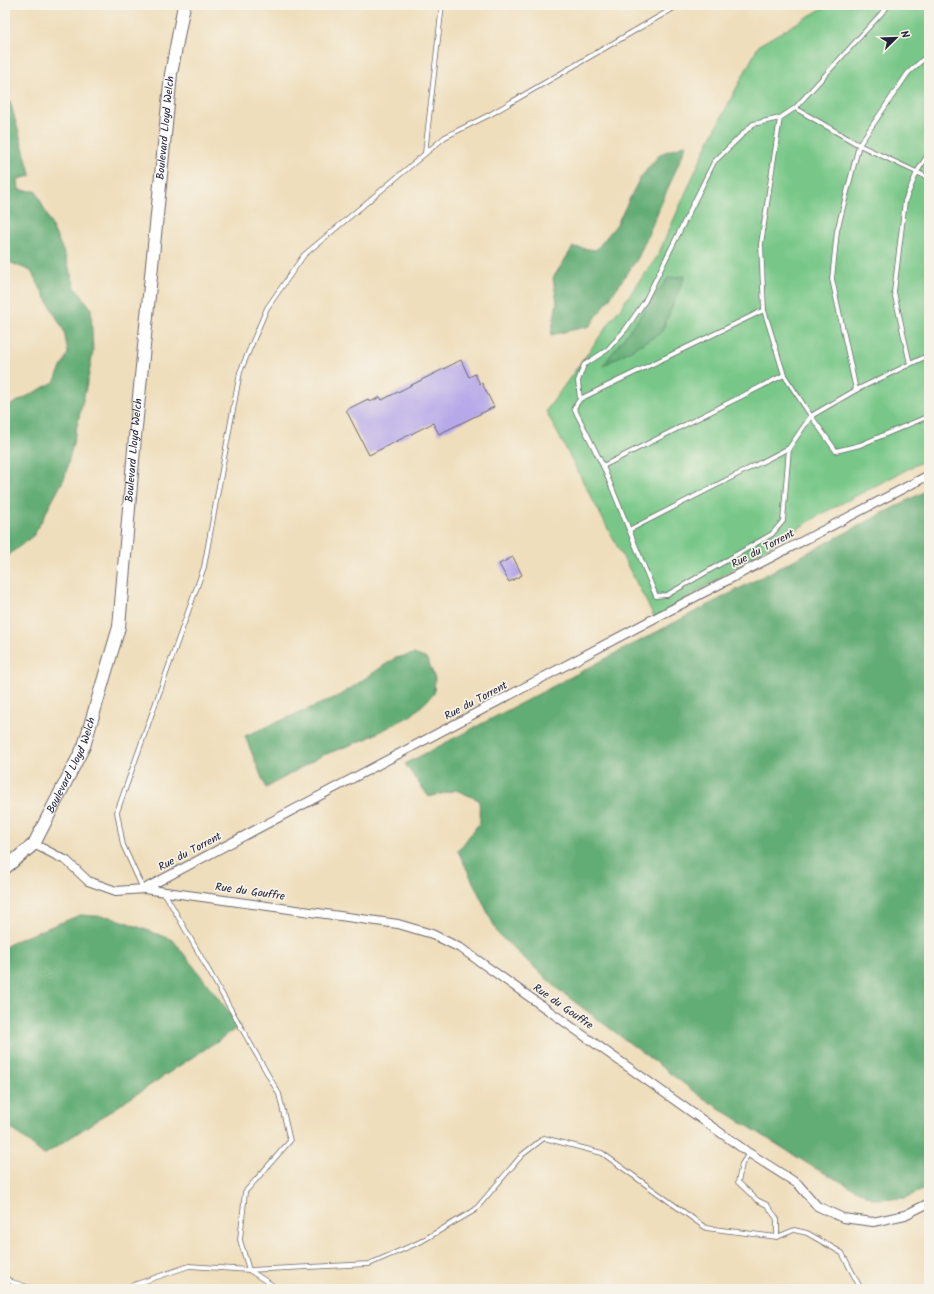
<svg xmlns="http://www.w3.org/2000/svg" width="934" height="1294" font-family="Kalam,sans-serif">
	<rect width="100%" height="100%" fill="#f7f3e8"/>
	<filter id="ink" filterUnits="userSpaceOnUse"><feTurbulence type="fractalNoise" baseFrequency=".025" numOctaves="2"/><feDisplacementMap in="SourceGraphic" scale="8" xChannelSelector="R" yChannelSelector="G"/><feConvolveMatrix kernelMatrix="1 2 1 2 8 2 1 2 1" color-interpolation-filters="sRGB"/></filter>
	<filter id="wash" filterUnits="userSpaceOnUse"><feTurbulence type="fractalNoise" baseFrequency=".012" numOctaves="4" result="noise"/><feDisplacementMap in="SourceGraphic" scale="16" xChannelSelector="R" yChannelSelector="G"/><feGaussianBlur stdDeviation="0.9" result="paint"/><feColorMatrix in="noise" values="0 0 0 0 0 0 0 0 0 0 0 0 0 0 0 0 0 1.4 0 .05"/><feComposite in="paint" operator="in"/></filter>
	<g filter="url(#wash)">
		<rect width="100%" height="100%" fill="#efdebc"/>
		<!-- green -->
		<polygon fill="#78c788" stroke="#4d7462" points="828,5 929,5 929,458 823,513 655,618 546,411 657,257 708,143 759,45"/>
		<!-- forest -->
		<g fill="#62ac74" stroke="#426758">
			<polygon points="10,101 31,176 18,179 19,190 36,191 65,255 75,287 91,308 93,352 88,379 65,477 34,535 5,558 5,408 54,382 68,353 64,331 31,271 9,262 5,263 5,102"/>
			<polygon points="687,144 638,258 590,326 551,335 557,302 553,278 573,247 596,250 617,224 640,178 660,154"/>
			<polygon points="685,276 661,333 603,366 668,278"/>
			<polygon points="929,489 929,1187 905,1198 874,1199 813,1167 703,1098 560,991 498,934 458,851 480,822 479,800 456,790 429,797 405,764"/>
			<polygon points="414,654 427,659 435,678 434,694 412,715 366,739 321,756 266,788 245,736 341,695 395,658"/>
			<polygon points="80,915 112,917 173,940 240,1026 44,1155 5,1123 5,947 17,940"/>
		</g>
		<g id="blocks">
			<!-- building -->
			<g fill="#b7a9e9">
				<polygon points="461,360 469,377 475,374 480,384 482,383 494,407 439,434 433,423 369,455 346,410 368,399 370,402 380,397 382,400"/>
				<polygon points="513,557 522,575 509,582 499,564"/>
			</g>
		</g>
	</g>
	<g filter="url(#ink)">
		<use href="#blocks" fill-opacity="0" stroke="#6a6468" stroke-width="1"/>
		<g fill="none" stroke-linecap="round" stroke-linejoin="round">
			<!-- lane casing -->
			<g stroke="#6a6468" stroke-width="5.5">
				<g id="lane">
					<polyline points="889,5 795,108 780,118 761,244 764,310 784,375 811,416 836,451 860,445 929,416"/>
					<polyline points="795,108 859,145 929,178"/>
					<polyline points="425,153 442,5"/>
					<polyline points="764,310 580,399 574,408 603,466 656,596 667,595 772,534 783,521 789,448"/>
					<polyline points="910,364 894,292 905,201 917,172 929,153"/>
					<polyline points="856,390 832,279 837,231 859,145 908,73 929,54"/>
					<polyline points="580,399 578,381 584,365 607,350 625,330 645,301 714,162 753,124 780,118"/>
					<polyline points="603,466 784,375"/>
					<polyline points="629,530 789,448 811,416 856,390 929,355"/>
					<polyline points="143,889 123,845 117,812 204,567 240,372 267,308 304,255 445,137 491,114 679,5"/>
					<polyline points="164,892 279,1094 290,1141 245,1192 240,1240 249,1270 278,1289"/>
					<polyline points="749,1153 742,1164 738,1182 757,1200 767,1205 777,1219 777,1237"/>
					<polyline points="5,1278 12,1282 34,1289"/>
					<polyline points="122,1289 189,1266 249,1270 369,1264 420,1242 475,1210 522,1155 544,1138 602,1153 706,1228 777,1237 794,1230 807,1233 842,1253 861,1289"/>
				</g>
			</g>
			<!-- street casing -->
			<g stroke="#6a6468" stroke-width="10">
				<g id="street">
					<polyline points="34,844 67,861 88,881 116,891 144,889 655,618 929,475"/>
					<polyline points="144,889 398,924 432,934 462,949 749,1153 798,1184 817,1206 843,1218 873,1222 905,1215 929,1203"/>
				</g>
			</g>
			<!-- secondary casing -->
			<g stroke="#6a6468" stroke-width="14">
				<g id="secondary">
					<path id="s1" d="M5 868 34 844 84 746 119 627 135 437 171 74 184 5"/>
				</g>
			</g>
			<!-- lane -->
			<use href="#lane" stroke="#fff" stroke-width="4"/>
			<!-- street -->
			<use href="#street" stroke="#fff" stroke-width="8"/>
			<!-- secondary -->
			<use href="#secondary" stroke="#fff" stroke-width="12"/>
		</g>
	</g>
	<g text-anchor="middle" dominant-baseline="central" stroke-width="3.5" stroke-linejoin="round" paint-order="stroke">
		<!-- street labels -->
		<g font-size="11" fill="#22223b" stroke="#f7f3e8">
			<text stroke="none"><textPath href="#s1" startOffset="773">Boulevard Lloyd Welch</textPath></text>
			<text stroke="none"><textPath href="#s1" startOffset="449">Boulevard Lloyd Welch</textPath></text>
			<text transform="translate(763 549) rotate(-28)">Rue du Torrent</text>
			<text transform="translate(476 701) rotate(-28)">Rue du Torrent</text>
			<text stroke="none"><textPath href="#s1" startOffset="125">Boulevard Lloyd Welch</textPath></text>
			<text transform="translate(190 852) rotate(-28)">Rue du Torrent</text>
			<text transform="translate(250 892) rotate(8)">Rue du Gouffre</text>
			<text transform="translate(563 1007) rotate(35)">Rue du Gouffre</text>
		</g>
	</g>
	<!-- margin -->
	<rect width="934" height="1294" fill="none" stroke="#f7f3e8" stroke-width="20"/>
	<!-- north arrow -->
	<g transform="translate(896 38) rotate(67)" stroke="#f7f3e8" stroke-width="3" paint-order="stroke">
	<path d="M0-3L7 15L0 10L-7 15Z" fill="#22223b"/>
	<text y="-6" font-size="11" font-weight="bold" text-anchor="middle" fill="#22223b">N</text>
	</g>
</svg>
